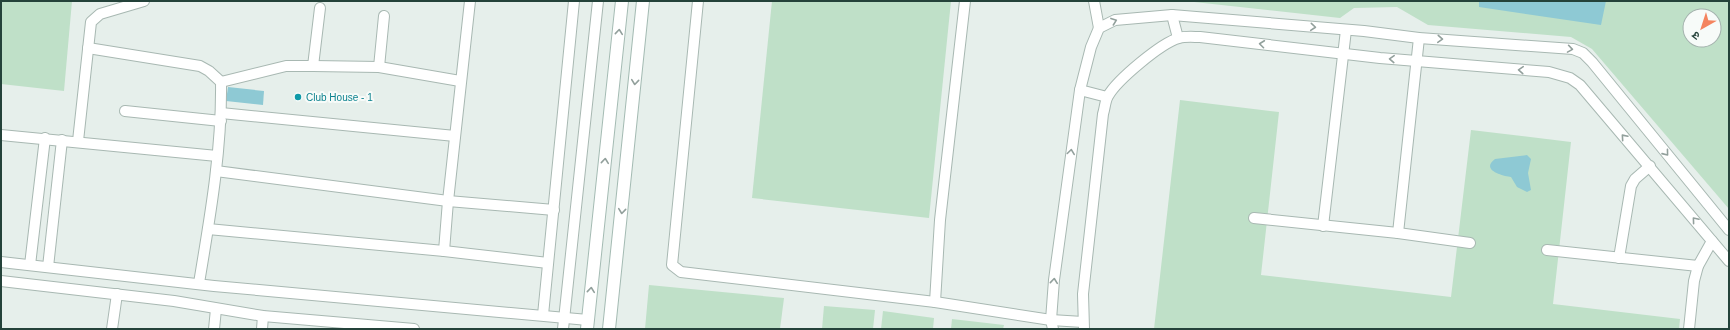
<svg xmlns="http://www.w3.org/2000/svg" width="1730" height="330" font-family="Arial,'Noto Sans Devanagari',sans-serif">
	<rect width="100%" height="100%" fill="#e6efeb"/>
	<!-- green -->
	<g fill="#bfe0c8" fill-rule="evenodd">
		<polygon points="1,1 72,1 64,91 1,84"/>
		<polygon points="772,1 951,1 929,218 752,198"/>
		<path d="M1185 1H1729V209L1592 49 1571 37 1428 25 1397 7 1354 8 1340 18ZM1690 16H1714V40H1690Z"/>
		<polygon points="1180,100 1279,112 1261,275 1451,297 1471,130 1571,142 1553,304 1680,319 1679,329 1154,329"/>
		<polygon points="649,285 784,298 780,329 645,329"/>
		<polygon points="824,306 875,310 873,329 822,329"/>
		<polygon points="883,311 934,318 933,329 881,329"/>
		<polygon points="952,319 1004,325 1003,329 951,329"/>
	</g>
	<!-- water -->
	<g fill="#8ec9d4">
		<polygon points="1479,1 1606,1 1601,25 1479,7"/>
		<polygon points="228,87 264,91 263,105 226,101"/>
		<path d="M1527 155 1531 159 1528 173 1531 190 1527 192 1517 187 1511 177C1503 176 1480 170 1495 159Z"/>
	</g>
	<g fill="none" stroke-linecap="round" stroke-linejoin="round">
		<!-- street casing -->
		<g stroke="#a8b8b2" stroke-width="12">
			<g id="street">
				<polyline points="698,1 672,265 681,272 935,302 1051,320 1083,322"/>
				<polyline points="1094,1 1099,28"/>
				<polyline points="1172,15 1178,38"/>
				<path d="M88 48 200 66 209 71 221 82C222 150 210 217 199 283"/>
				<polyline points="313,66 320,8"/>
				<polyline points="379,67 384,16"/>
				<polyline points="221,82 286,66 313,66 379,67 460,81"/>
				<polyline points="1080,90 1107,97"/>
				<polyline points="125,111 221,121"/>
				<polyline points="221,113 455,136"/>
				<polyline points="1,135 217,156"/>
				<polyline points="78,141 91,22 100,14 144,1"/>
				<polyline points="216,171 448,201 554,210"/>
				<polyline points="1254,218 1398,233 1470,243"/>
				<polyline points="1323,226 1346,30"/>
				<polyline points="208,229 444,251 548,263"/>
				<polyline points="1398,233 1419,38"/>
				<polyline points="1547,250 1698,266"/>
				<polyline points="444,251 448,201 470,1"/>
				<polyline points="1619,258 1631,186 1635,179 1650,166"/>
				<polyline points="1,262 214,286 588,320"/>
				<polyline points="30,265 45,138"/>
				<polyline points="48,267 62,140"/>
				<polyline points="1,281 174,301 263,316 414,329"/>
				<polyline points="935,302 940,220 965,1"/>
				<polyline points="543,315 574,1"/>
				<polyline points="112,329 117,294"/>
				<polyline points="214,329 216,309"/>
				<polyline points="262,329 263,316"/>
				<polyline points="563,329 598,1"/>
				<polyline points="1053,329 1051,320 1054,280 1080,90 1091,47 1099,28 1115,20 1172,15 1364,31 1419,38 1573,49 1583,53 1592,62 1729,230"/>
				<path d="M1084 329 1083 294 1103 114C1105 108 1105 101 1108 96 1117 80 1161 43 1179 38 1185 36 1194 37 1200 37L1380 58 1549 72 1570 78 1580 85 1729 261"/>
				<polyline points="1689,329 1694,281 1698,266 1712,241"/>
			</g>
		</g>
		<!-- secondary casing -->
		<g stroke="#a4bbb3" stroke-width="14">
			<g id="secondary">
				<polyline points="587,329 622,1"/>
				<polyline points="609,329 643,1"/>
			</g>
		</g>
		<!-- street -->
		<use href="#street" stroke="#fff" stroke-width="10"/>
		<!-- secondary -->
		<use href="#secondary" stroke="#fff" stroke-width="12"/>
	</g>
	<!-- one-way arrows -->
	<defs><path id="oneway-chevron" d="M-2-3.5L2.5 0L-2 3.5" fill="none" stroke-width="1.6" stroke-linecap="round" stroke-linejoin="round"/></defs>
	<g stroke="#92a09c">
		<use href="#oneway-chevron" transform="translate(1114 21) rotate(-20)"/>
		<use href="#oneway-chevron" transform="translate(1313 27) rotate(5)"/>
		<use href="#oneway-chevron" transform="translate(619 32) rotate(-84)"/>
		<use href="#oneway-chevron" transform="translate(1440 39) rotate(4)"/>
		<use href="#oneway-chevron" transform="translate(1262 44) rotate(-173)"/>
		<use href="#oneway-chevron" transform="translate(1570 49) rotate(9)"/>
		<use href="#oneway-chevron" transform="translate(1392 59) rotate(-177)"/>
		<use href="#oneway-chevron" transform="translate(1521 70) rotate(-176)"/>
		<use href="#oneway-chevron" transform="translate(635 82) rotate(96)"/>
		<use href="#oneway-chevron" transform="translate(1624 137) rotate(-131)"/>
		<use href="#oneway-chevron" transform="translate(1071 152) rotate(-82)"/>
		<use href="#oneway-chevron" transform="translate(1666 153) rotate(51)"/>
		<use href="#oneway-chevron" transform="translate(605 161) rotate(-84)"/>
		<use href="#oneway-chevron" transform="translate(622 211) rotate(96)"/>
		<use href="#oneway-chevron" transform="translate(1695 220) rotate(-130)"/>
		<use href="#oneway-chevron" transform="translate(1054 281) rotate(-84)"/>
		<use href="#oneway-chevron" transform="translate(591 290) rotate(-84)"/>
	</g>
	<!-- markers -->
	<circle fill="#0f9aa8" stroke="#f7fbf9" stroke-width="1.5" cx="298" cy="97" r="4"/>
	<g text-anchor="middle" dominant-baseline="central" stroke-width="4" stroke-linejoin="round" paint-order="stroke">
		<!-- culture labels -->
		<g font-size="10" fill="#0d838f" stroke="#f7fbf9" text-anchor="start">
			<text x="306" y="97">Club House - 1</text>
		</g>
	</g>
	<!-- border -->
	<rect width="1730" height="330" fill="none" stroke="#24423a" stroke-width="4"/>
	<!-- north arrow -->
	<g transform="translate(1702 28) rotate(219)"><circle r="19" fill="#f7fbf9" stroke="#a3b1ad"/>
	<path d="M0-3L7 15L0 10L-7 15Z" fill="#f4845f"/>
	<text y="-6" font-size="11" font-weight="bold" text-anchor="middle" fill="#24423a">उ</text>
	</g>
</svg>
